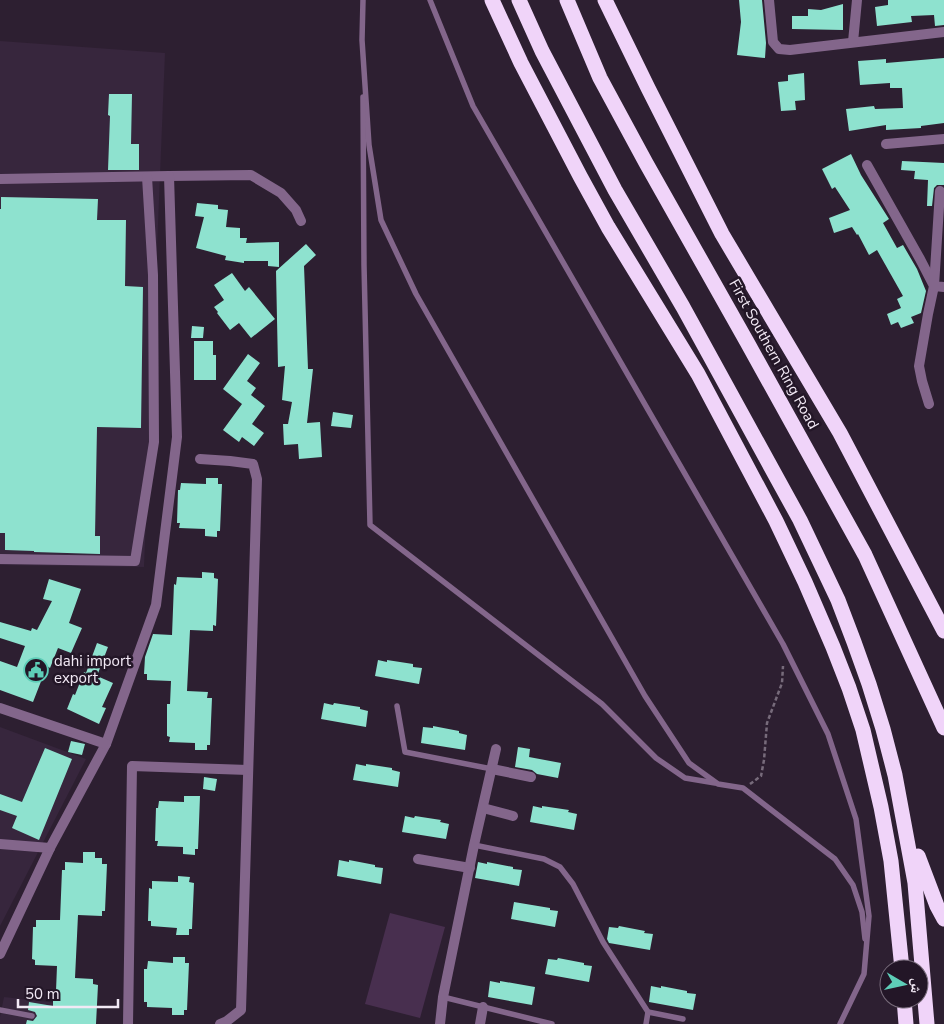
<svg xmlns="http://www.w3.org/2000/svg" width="944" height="1024" font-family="'Nunito Sans','Noto Naskh Arabic',sans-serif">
	<rect width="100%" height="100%" fill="#2d1f31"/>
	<!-- built -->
	<g fill="#37263d">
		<polygon points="0,41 165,53 144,567 0,565"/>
		<polygon points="0,727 86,759 0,926"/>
		<polygon points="4,997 58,1003 58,1024 0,1024 0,1017"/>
	</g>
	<!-- green -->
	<polygon fill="#482f4f" points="390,913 445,927 420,1018 365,1004"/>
	<!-- building -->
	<g fill="#8ee2cf">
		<polygon points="739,0 762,0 766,43 765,58 737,55 741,22"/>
		<polygon points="888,0 944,0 944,25 935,26 934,15 911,16 912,22 877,26 875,7 888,5"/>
		<polygon points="843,4 843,30 792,29 792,16 808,16 808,9 821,10"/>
		<polygon points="944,58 944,123 921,126 921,128 886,130 886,125 849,131 846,109 874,106 875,109 903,108 902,88 890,88 890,83 860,85 858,61 886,59 886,63"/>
		<polygon points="804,73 805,100 795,101 796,110 781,111 778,82 788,81 788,75"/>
		<polygon points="109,94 132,94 131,144 139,144 139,170 108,170 110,116 108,115"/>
		<polygon points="851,154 861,175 889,219 883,223 897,248 903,245 917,269 926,291 921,313 911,317 914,323 901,328 898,322 891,325 887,314 901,308 897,299 903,296 877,250 869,255 858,234 857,235 852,227 834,233 829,218 850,210 835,187 832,189 822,169"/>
		<polygon points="902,161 944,163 944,185 937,185 934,188 932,206 927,206 928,180 914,179 915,171 901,170"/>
		<polygon points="1,197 98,199 97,220 126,220 125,286 143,287 141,428 97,427 95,536 100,536 100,554 34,552 34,551 5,550 5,533 0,533 0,209 1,209"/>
		<polygon points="197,203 218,205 218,209 228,210 226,227 240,228 240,238 247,238 246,243 279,242 279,267 268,266 268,261 244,261 244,263 225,260 226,256 196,248 204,217 195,216"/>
		<polygon points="306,244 316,255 304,266 308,369 313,369 307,423 320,422 322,457 299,459 298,444 284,445 283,424 288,424 292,402 282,400 285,366 278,367 276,271"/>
		<polygon points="232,273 245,291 249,287 275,319 251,338 239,323 230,330 217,313 218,312 214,307 224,300 214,285"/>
		<polygon points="192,326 204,327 203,338 191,338"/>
		<polygon points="194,341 213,341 213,355 216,355 216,380 194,380"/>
		<polygon points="248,354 260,363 247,381 256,388 251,395 265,406 252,424 264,433 254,446 242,437 239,442 223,430 242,404 223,389"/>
		<polygon points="333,412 353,415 351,428 331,426"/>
		<polygon points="206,478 218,478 218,484 222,484 220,531 217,531 217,537 205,536 205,529 179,528 180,523 177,523 178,490 180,490 181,483 206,484"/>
		<polygon points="202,572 214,573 214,578 218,579 216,626 213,625 213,631 190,630 187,691 208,692 207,698 212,698 210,745 207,745 207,750 195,750 195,743 169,742 170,737 167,736 167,704 170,704 171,681 147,680 147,674 144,674 145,657 153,634 172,635 174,584 176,585 177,577 202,578"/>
		<polygon points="49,579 81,589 69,623 82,628 71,653 58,648 50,668 47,666 33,702 0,690 0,661 17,667 25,646 0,638 0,622 31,631 32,628 37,630 52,601 43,599"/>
		<polygon points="97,643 108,647 97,676 113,683 102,707 106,708 99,724 67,709 73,694 75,695 84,672 86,673"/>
		<polygon points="378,660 387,662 387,660 413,664 413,667 422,668 419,684 375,676"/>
		<polygon points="324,703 333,705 334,703 360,707 360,709 368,711 366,727 321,719"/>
		<polygon points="433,726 459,731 459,733 467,735 465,750 421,743 423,727 433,728"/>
		<polygon points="71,741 85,744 82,755 68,752"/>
		<polygon points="518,747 530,749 529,757 561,763 558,778 537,774 532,770 515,767"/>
		<polygon points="45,748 72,759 39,840 12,828 17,816 0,810 0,794 22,802"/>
		<polygon points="356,764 366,766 366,764 392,768 392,770 400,772 398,787 353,780"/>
		<polygon points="204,777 217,779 215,791 203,789"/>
		<polygon points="184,796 200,796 198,849 195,849 195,855 183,854 183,847 157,846 158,841 155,841 156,808 158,808 159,801 184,802"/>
		<polygon points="533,806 542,808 542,806 569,810 568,812 577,814 574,830 530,822"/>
		<polygon points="405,816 414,818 415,816 441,820 440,822 449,824 446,839 402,832"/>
		<polygon points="83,852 95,852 95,858 102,858 102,864 107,864 105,911 102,911 102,916 78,915 75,978 93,979 93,984 98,985 96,1024 26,1024 27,1020 33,1021 37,1016 35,1012 28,1010 29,1002 53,1006 53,991 56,991 57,966 35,965 35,960 32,959 33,927 36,927 36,920 60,920 62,870 65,870 65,862 83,863"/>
		<polygon points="339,860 349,862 349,860 375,865 375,867 383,868 381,884 337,876"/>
		<polygon points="478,862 487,864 487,862 513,867 513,869 522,870 519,886 475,878"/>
		<polygon points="178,876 190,877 189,882 194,883 192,929 189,929 189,935 176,935 177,928 151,926 151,921 148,921 149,888 152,889 152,881 178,882"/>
		<polygon points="514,902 550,908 550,910 558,911 555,927 511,919"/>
		<polygon points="619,926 645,931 644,933 653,934 650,950 609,943 607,939 609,927 618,928"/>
		<polygon points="173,957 185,957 185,963 189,963 187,1010 184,1010 184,1015 172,1015 172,1008 147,1007 147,1002 144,1002 144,969 147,969 148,961 173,963"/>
		<polygon points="558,958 584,963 584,965 592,966 589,982 545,974 548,959 557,960"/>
		<polygon points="490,981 500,983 500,981 535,987 532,1005 488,997"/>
		<polygon points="651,986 661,988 661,986 687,991 687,993 696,994 693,1010 649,1002"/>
	</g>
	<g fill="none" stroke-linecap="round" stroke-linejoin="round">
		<!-- path -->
		<polyline stroke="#776b7b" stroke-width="2.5" stroke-dasharray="4 2.5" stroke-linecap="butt" points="750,784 761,776 764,760 767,723 782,683 783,666"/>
		<!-- lane -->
		<g stroke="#83668b" stroke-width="5.5">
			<polyline points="363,0 362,40 369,145 381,220 416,294 645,696 689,763 718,784 743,788 835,859 853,885 862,912 865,939"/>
			<polyline points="430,0 473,106 783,644 828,734 856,819 869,916 864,974 840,1024"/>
			<polyline points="363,97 364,265 370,525 602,704 656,758 685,778 715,783"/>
			<polyline points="397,706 405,752 492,769"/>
			<polyline points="474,845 544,859 560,867 573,884 603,942 648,1012 683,1019"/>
			<polyline points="443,997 552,1024"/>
			<polyline points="0,1010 32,1016"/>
			<polyline points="646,1024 648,1012"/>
		</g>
		<!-- street -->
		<g stroke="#83668b" stroke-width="10">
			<polyline points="769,0 773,42 779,49 790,50 944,32"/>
			<polyline points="853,42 857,0"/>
			<polyline points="886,144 944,139"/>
			<polyline points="867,165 920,259 934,286 928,314 919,366 922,381 929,404"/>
			<polyline points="169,176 251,175 281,193 296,210 301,221"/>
			<polyline points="0,179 169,176 177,437 156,605 106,744 50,848 0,954"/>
			<polyline points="940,191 934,286 944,287"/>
			<polyline points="200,459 230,461 253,464 257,479 241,1010 227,1021 220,1024"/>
			<polyline points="0,559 135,561 154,442 153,275 147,177"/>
			<polyline points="0,708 106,744"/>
			<polyline points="492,769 531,777"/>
			<polyline points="483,808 513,816"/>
			<polyline points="0,844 50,848"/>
			<polyline points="418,859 470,868"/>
			<polyline points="128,1024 132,766 248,770"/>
			<polyline points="440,1024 443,997 474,845 496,749"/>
			<polyline points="480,1024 483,1007"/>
		</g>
		<!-- highway -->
		<g stroke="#f0d4f9" stroke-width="15">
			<polyline points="492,0 521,63 580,176 608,227 698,374 776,521 805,582 833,647 849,688 863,730 881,807 891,861 902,969"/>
			<polyline points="519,0 542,51 615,190 683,307 800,520 838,600 854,642 869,684 883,729 895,775 915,883 927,1024"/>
			<polyline points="567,0 600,78 646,163 747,342 865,555 944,728"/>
			<polyline points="605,0 648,88 722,234 840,433 944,631"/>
			<polyline points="918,856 937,906 944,919"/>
			<polyline points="904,999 906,1024"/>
		</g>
	</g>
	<!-- icons -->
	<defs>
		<g id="civic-ring" transform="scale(1.25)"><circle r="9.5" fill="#231627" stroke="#5eceb8" stroke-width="1.5"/><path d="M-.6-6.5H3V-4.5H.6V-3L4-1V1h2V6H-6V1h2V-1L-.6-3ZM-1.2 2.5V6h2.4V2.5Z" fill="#5eceb8"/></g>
	</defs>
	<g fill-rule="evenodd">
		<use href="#civic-ring" x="36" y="670"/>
	</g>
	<g text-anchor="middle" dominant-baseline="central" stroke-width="5" stroke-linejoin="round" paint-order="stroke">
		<!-- street labels -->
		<g font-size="15" fill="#f2e9f5" stroke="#231627">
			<text transform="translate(774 354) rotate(61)">First Southern Ring Road</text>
		</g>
		<!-- poi labels -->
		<g font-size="15" fill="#f2e9f5" stroke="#231627" text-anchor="start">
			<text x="54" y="661">dahi import<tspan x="54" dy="17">export</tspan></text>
		</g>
	</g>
	<!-- north arrow -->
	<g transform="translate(904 984) rotate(99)"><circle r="24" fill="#231627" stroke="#766a79"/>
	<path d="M0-4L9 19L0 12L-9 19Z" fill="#5eceb8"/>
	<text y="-8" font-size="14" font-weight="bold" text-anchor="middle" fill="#f2e9f5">ش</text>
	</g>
	<!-- scale -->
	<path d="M18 999v8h100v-8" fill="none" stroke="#f2e9f5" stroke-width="2.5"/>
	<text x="25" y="999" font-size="15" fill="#f2e9f5" stroke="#231627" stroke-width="4" paint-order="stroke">50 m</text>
</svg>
